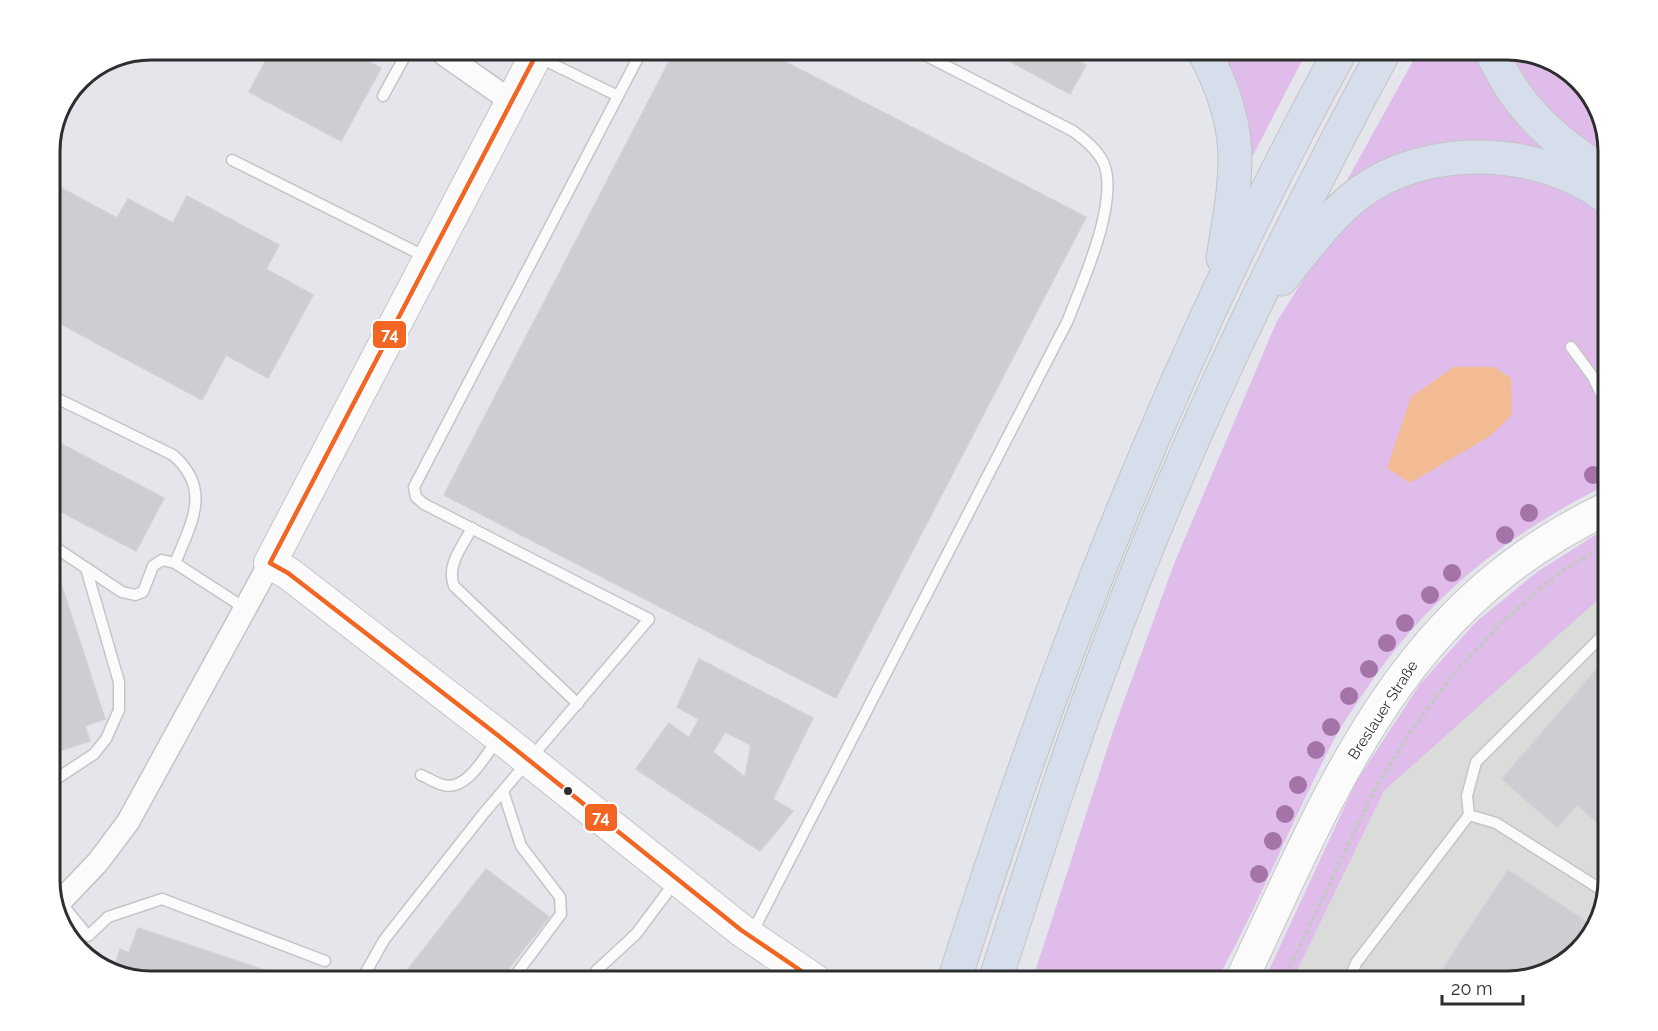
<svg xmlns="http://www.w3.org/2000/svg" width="1658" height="1031" font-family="Raleway,sans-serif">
	<rect width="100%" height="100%" fill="#e4e6ec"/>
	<!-- industrial -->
	<polygon fill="#dadcda" points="1608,591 1608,880 1595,931 1558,968 1507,981 1292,981 1384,791"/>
	<!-- green -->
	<g fill="#e0bcea">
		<polygon points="1419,50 1482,50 1545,146 1542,155 1345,184"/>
		<polygon points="1507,50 1558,63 1595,100 1608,145 1608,163 1539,107"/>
		<polygon points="1216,51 1307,51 1247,167"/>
		<path d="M1512 169 1545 181 1608 214V484C1506 535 1427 597 1363 694 1354 708 1344 721 1336 736 1293 816 1261 902 1216 981H1032L1113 731 1174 564 1276 323 1306 275 1349 216 1375 197 1427 175Z"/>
		<polygon points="1608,527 1608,591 1384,791 1292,981 1264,981 1356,782 1420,684 1476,622 1537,572"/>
	</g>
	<!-- water -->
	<polygon fill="#f2bb93" points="1454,367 1494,367 1511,378 1512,415 1490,436 1410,483 1387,468 1411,397"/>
	<!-- building -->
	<g fill="#cdced2" stroke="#d0d1d7" stroke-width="1.5" fill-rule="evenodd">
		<polygon points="993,52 1062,52 1086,65 1070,94"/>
		<polygon points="673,54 770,54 1086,217 836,698 444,495"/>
		<polygon points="268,56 358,56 381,68 341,141 249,92"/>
		<polygon points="50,182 117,218 128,199 173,223 187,196 279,245 266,269 313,295 268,378 226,355 202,400 50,318"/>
		<polygon points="50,438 164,498 136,551 50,506"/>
		<polygon points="53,559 105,719 85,726 90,741 50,754 50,560"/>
		<polygon points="1608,656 1608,816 1600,825 1577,805 1557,827 1502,779"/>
		<path d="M699 659 813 718 773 799 793 811 760 851 636 769 669 723 689 738 699 719 677 707ZM725 732 751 745 745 777 713 752Z"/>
		<polygon points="486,869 549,917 499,981 399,981"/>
		<polygon points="1508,870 1596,928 1595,931 1558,968 1507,981 1435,981"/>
		<polygon points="138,928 297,981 151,982 113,971 120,949 129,953"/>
	</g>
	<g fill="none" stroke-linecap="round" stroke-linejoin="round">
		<!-- lane casing -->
		<g stroke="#c5c5c6" stroke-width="13">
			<g id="lane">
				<polyline points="538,57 618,96"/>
				<polyline points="383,96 405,56"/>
				<polyline points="232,160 426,257"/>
				<polyline points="1571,347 1593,377 1608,408"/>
				<path d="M50 395 173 455C212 489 192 522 175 563"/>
				<path d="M472 528C462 547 446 565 454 586L578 704"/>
				<polyline points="50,544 122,592 135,595 143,592 153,566 162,560 175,563 246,609"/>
				<path d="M421 775C428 778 436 783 443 785 467 792 486 754 498 739"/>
				<polyline points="50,783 94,754 106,739 119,710 119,682 86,568"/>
				<polyline points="503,791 521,846 560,897 561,914 511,981"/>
				<polyline points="1469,815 1467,796 1476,762 1608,630"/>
				<polyline points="51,891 88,936 108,917 162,899 325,961"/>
				<path d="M752 933 1068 320C1082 283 1119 203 1104 164 1098 150 1085 140 1073 131L921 53"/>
				<polyline points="596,971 636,934 675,882"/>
				<polyline points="361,981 384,940 484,813 649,619 424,504 416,497 414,487 640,54"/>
				<polyline points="1349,981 1356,963 1469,815 1496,823 1605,892"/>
			</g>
		</g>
		<!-- street casing -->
		<g stroke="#c5c5c6" stroke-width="25">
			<g id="street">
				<polyline points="445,55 511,101"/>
				<polyline points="56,906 98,862 128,822 270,563"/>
			</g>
		</g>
		<!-- secondary casing -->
		<g stroke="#c5c5c6" stroke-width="34">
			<g id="secondary">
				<polyline points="536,55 270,563 288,573 500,737 741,930 816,981"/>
				<path d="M1241 981C1333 787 1400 606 1608 508"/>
			</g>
		</g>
		<!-- highway casing -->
		<g stroke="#c4c4c6" stroke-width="35">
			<g id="highway">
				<path d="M1491 50C1517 110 1555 141 1608 176"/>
				<path d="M1204 51C1247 133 1237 172 1223 258"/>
				<path d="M1281 279C1305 250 1328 217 1358 194 1428 141 1540 147 1608 198"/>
				<path d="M954 981C1056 660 1178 346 1341 50"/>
				<path d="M995 981C1030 873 1064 765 1104 659 1181 449 1279 246 1385 50"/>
			</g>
		</g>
		<!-- path -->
		<polyline stroke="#c7c7c8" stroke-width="4" stroke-dasharray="4.5 3" stroke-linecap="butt" points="1283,981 1374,791 1409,734 1452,676 1504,620 1563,570 1608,545"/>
		<!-- lane -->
		<use href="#lane" stroke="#fbfbfc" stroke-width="10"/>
		<!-- street -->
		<use href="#street" stroke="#fbfbfc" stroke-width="22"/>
		<!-- secondary -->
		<use href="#secondary" stroke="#fbfbfc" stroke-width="32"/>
		<!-- highway -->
		<use href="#highway" stroke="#d5deea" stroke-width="33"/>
		<!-- bus-1 casing -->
		<g stroke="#fff" stroke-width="9">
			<polyline id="bus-1" points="536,55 270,563 288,573 500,737 741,930 816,981"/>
		</g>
		<!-- bus-1 -->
		<use href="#bus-1" stroke="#f26522" stroke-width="4.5"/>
	</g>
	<!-- trees -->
	<g fill="#a474a9">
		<circle cx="1593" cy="475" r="9"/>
		<circle cx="1529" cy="513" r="9"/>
		<circle cx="1505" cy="535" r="9"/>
		<circle cx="1452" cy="573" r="9"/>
		<circle cx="1430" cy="595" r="9"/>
		<circle cx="1405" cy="623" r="9"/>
		<circle cx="1387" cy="643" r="9"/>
		<circle cx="1369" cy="669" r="9"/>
		<circle cx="1349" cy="696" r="9"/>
		<circle cx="1331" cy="727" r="9"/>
		<circle cx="1316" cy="750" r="9"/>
		<circle cx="1298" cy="785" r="9"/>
		<circle cx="1285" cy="814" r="9"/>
		<circle cx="1273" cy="841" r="9"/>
		<circle cx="1259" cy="874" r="9"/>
	</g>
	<!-- markers -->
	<circle fill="#2e2e2e" stroke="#fff" stroke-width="2" cx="568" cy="791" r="5"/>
	<g text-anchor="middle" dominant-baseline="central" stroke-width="6" stroke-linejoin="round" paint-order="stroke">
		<!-- street labels -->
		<g font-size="15" fill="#2e2e2e" stroke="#fff">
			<text transform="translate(1383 710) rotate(-57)">Breslauer Straße</text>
		</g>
	</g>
	<!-- crop -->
	<path d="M0 0H1658V1031H0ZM151 60H1507A91 91 0 0 1 1598 151V880A91 91 0 0 1 1507 971H151A91 91 0 0 1 60 880V151A91 91 0 0 1 151 60Z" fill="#fff" fill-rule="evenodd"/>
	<path fill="none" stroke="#2e2e2e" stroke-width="3" d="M151 60H1507A91 91 0 0 1 1598 151V880A91 91 0 0 1 1507 971H151A91 91 0 0 1 60 880V151A91 91 0 0 1 151 60Z"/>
	<g stroke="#fff" stroke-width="2">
		<rect x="372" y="320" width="35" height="29" rx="6" fill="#f26522"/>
		<rect x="584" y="803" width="34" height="29" rx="6" fill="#f26522"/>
	</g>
	<g font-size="16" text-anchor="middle" font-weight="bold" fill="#fff">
		<text x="390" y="340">74</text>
		<text x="601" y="823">74</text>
	</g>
	<!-- scale -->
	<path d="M1442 995v9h81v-9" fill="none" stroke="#2e2e2e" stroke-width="3"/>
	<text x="1451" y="995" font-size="18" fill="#2e2e2e" stroke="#ffffff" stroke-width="4.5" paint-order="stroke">20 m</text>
</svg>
